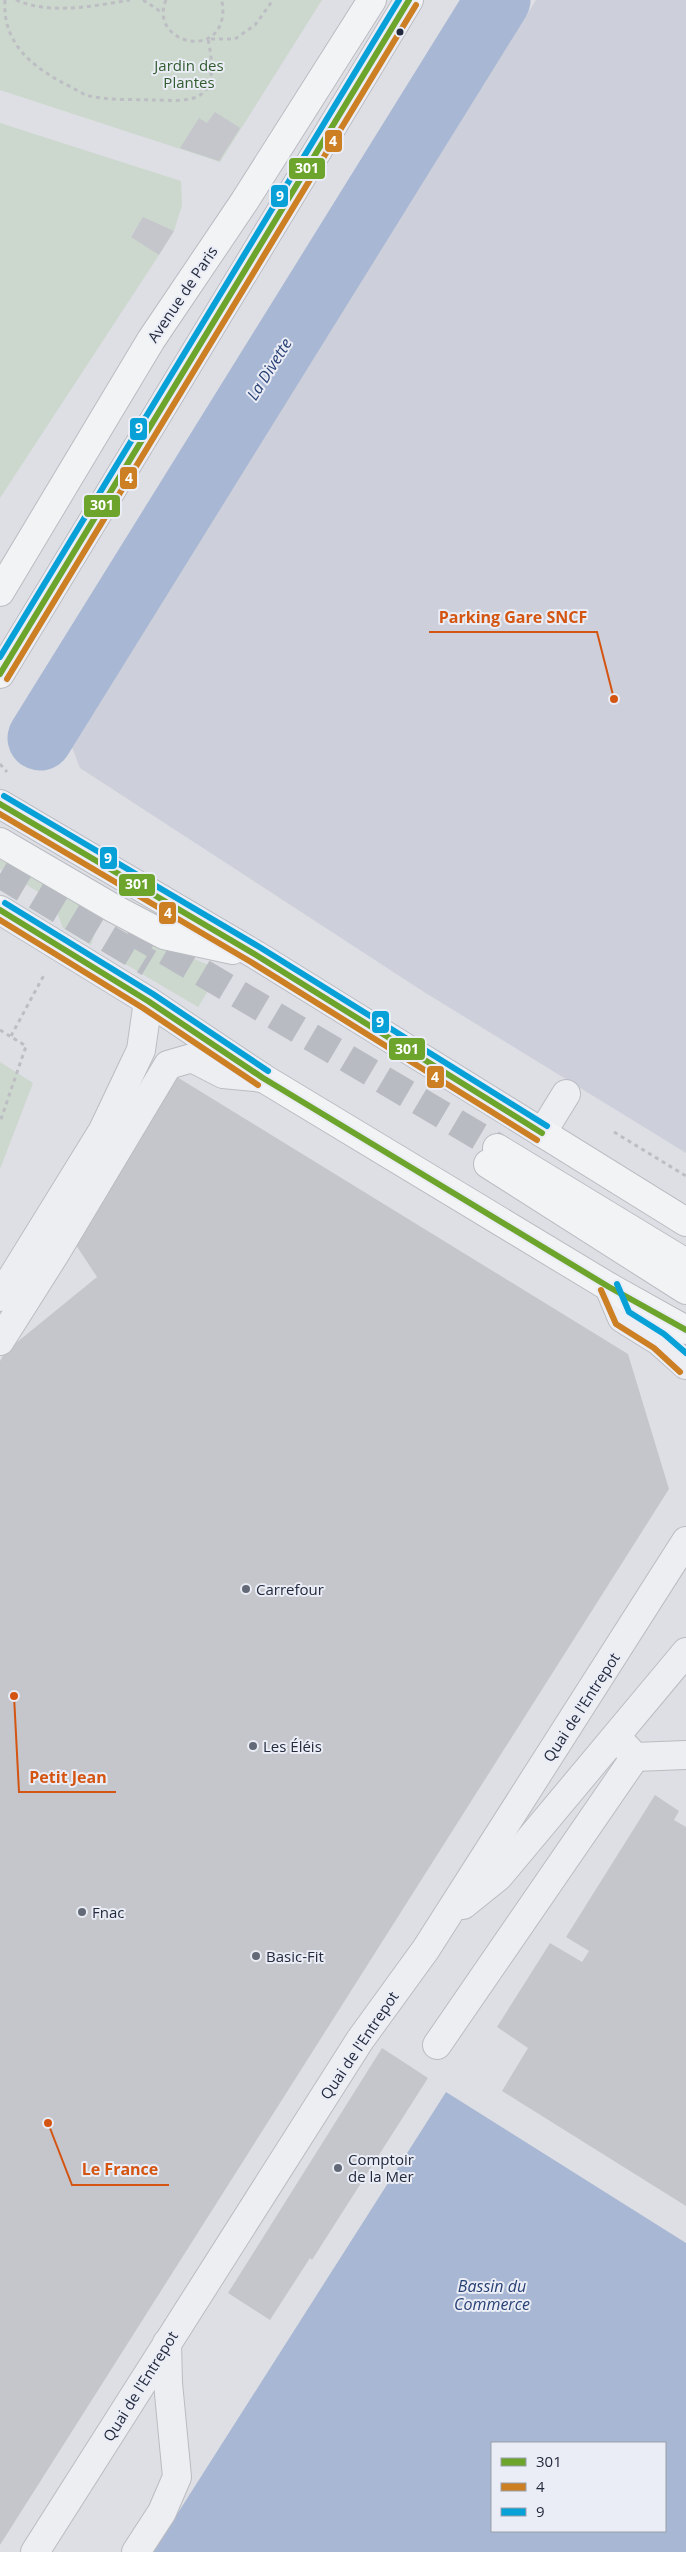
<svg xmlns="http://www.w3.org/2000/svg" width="686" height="2552" font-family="'Open Sans',sans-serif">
	<rect width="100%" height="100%" fill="#dedfe4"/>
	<!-- built -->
	<polygon fill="#cdd0da" points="536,0 686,0 686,1153 424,992 80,768 72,747"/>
	<!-- green -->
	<g fill="#ccd8cd">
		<polygon points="0,0 322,0 220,162 0,90"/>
		<polygon points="0,123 181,181 182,205 174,231 143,218 131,236 159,255 0,498"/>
		<polygon points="0,852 101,914 91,945 63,928 52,900 0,869"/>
		<polygon points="126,931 221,970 198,1007 115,958"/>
		<polygon points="0,1062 33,1083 0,1169"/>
	</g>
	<!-- water -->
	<path fill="#a8b7d3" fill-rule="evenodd" d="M446 2092 686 2243V2552H153ZM492 2443H665V2531H492Z"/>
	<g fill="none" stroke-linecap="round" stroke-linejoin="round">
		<!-- river -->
		<polyline stroke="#a8b7d3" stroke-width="65" points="40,738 498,0"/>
	</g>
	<!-- building -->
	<g fill="#c5c6cc">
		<polygon points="215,112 240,128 219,161 180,148 199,118 207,123"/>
		<polygon points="143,217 174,231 159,255 131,237"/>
		<polygon points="177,1077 628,1354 669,1489 0,2545 0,1361 5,1352 97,1277 74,1242"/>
		<polygon points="655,1795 679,1811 674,1820 686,1827 686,2206 502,2091 528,2048 497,2027 550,1943 582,1962 589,1951 566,1937"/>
		<polygon points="382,2048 428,2078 312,2260 310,2258 270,2320 228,2293"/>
	</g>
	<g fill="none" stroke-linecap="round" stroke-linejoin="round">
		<!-- major-tunnel -->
		<g stroke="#b9bbc3" stroke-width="28" stroke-dasharray="28 14" stroke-linecap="butt">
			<polyline points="0,874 149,963"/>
			<polyline points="130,930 497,1147"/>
		</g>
		<!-- minor casing -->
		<g stroke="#bbbcc2" stroke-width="30">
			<g id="minor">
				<polyline points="542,1133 566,1094"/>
				<polyline points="609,1287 622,1318 659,1341 686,1365"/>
				<polyline points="0,1297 103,1130 141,1050 148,1001"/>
				<polyline points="0,1341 55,1254 168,1065 192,1058 223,1074 263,1078"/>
				<polyline points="623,1744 635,1757 686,1755"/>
				<polyline points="463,1905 499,1876 686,1652"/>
				<polyline points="437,2045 635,1757"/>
				<polyline points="35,2552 360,2040 426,1949 686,1541"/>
				<polyline points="136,2552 162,2512 177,2477 168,2383 167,2343"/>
			</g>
		</g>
		<!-- major casing -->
		<g stroke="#babcc2" stroke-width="30">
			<g id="major">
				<polyline points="0,592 151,340 244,202 372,0"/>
				<polyline points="0,674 409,0"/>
				<polyline points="0,804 256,955 686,1222"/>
				<polyline points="0,842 113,908 164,935 233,950"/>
				<polyline points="0,910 148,1001 263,1078 609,1287 686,1330"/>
				<polyline points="497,1148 686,1263"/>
				<polyline points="488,1164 686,1290"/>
			</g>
		</g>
		<!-- path -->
		<g stroke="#bdbec4" stroke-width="3" stroke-dasharray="4 4" stroke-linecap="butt">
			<path d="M5 0C2 42 31 66 65 84 72 87 79 92 86 95 107 101 132 99 154 100 169 100 191 103 203 93 216 82 211 53 208 39H235L255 25 273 0"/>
			<path d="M16 0C50 15 94 6 130 0"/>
			<polyline points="143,0 163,13"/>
			<path d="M166 0C149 39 213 60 222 19 223 13 224 6 221 0"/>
			<polyline points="0,764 7,772"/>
			<polyline points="0,1030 26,1046 0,1122"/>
			<polyline points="11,1036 44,975"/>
			<polyline points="614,1132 686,1176"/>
		</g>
		<!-- minor -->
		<use href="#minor" stroke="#edeef1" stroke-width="28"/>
		<!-- major -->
		<use href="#major" stroke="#f2f3f5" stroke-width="28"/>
		<!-- bus-1 casing -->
		<g stroke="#eaedf5" stroke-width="10">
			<g id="bus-1">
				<polyline points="0,674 409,0"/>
				<polyline points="0,804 256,955 542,1133"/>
				<polyline points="0,910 148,1001 263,1078 609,1287 686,1330"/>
			</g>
		</g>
		<!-- bus-2 casing -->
		<g stroke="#eaedf5" stroke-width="10">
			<g id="bus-2">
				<polyline points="7,679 416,5"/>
				<polyline points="0,814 251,962 537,1140"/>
				<polyline points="0,920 143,1008 258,1085"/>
				<polyline points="601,1290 616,1324 654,1348 680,1372"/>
			</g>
		</g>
		<!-- bus-3 casing -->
		<g stroke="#eaedf5" stroke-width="10">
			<g id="bus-3">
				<polyline points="0,657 399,0"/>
				<polyline points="4,796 261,948 547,1126"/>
				<polyline points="5,903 153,994 268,1071"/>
				<polyline points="617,1284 629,1312 664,1334 686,1353"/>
			</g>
		</g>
		<!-- bus-1 -->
		<use href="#bus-1" stroke="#6da42c" stroke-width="6"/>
		<!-- bus-2 -->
		<use href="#bus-2" stroke="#cc7f23" stroke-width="6"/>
		<!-- bus-3 -->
		<use href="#bus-3" stroke="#07a1d8" stroke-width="6"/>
	</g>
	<!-- markers -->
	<circle fill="#232a3e" stroke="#eaedf5" stroke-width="2" cx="400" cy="32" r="4.5"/>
	<g fill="#646978" stroke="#eaedf5" stroke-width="2">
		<circle cx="246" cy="1589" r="5"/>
		<circle cx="253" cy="1746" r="5"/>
		<circle cx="82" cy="1912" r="5"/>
		<circle cx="256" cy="1956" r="5"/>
		<circle cx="338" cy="2168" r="5"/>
	</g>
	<g text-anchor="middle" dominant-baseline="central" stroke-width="4" stroke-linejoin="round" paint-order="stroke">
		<!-- park labels -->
		<g font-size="15" fill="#325c2f" stroke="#eaedf5">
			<text x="189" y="65">Jardin des<tspan x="189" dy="17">Plantes</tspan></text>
		</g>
		<!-- street labels -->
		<g font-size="15" fill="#232a3e" stroke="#eaedf5">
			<text transform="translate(182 294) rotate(-56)">Avenue de Paris</text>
			<text transform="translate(581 1707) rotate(-57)">Quai de l'Entrepot</text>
			<text transform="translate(359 2045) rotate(-56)">Quai de l'Entrepot</text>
			<text transform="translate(140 2386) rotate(-58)">Quai de l'Entrepot</text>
		</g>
		<!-- poi labels -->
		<g font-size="15" fill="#232a3e" stroke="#eaedf5" text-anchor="start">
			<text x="256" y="1589">Carrefour</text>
			<text x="263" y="1746">Les Éléis</text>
			<text x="92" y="1912">Fnac</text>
			<text x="266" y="1956">Basic-Fit</text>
			<text x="348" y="2159">Comptoir<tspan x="348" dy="17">de la Mer</tspan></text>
		</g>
		<!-- water labels -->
		<g font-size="16" font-style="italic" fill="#294276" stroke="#eaedf5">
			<text transform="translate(269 369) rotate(-58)">La Divette</text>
			<text x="492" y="2286">Bassin du<tspan x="492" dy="18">Commerce</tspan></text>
		</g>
	</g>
	<!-- callouts -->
	<path fill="none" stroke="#d45411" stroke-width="2" d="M614 699L597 632H429M14 1696L19 1792H116M48 2123L72 2185H169"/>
	<g fill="#d45411" stroke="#eaedf5" stroke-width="2">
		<circle cx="614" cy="699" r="5"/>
		<circle cx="14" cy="1696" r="5"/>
		<circle cx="48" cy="2123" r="5"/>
	</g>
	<g font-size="16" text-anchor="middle" font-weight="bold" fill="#d45411" stroke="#eaedf5" stroke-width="4" stroke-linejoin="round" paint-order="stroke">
		<text x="513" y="623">Parking Gare SNCF</text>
		<text x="68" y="1783">Petit Jean</text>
		<text x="120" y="2175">Le France</text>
	</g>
	<g stroke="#eaedf5" stroke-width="2">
		<rect x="324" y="129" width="19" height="24" rx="5" fill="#cc7f23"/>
		<rect x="288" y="157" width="38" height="23" rx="5" fill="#6da42c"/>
		<rect x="270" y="184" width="19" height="24" rx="5" fill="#07a1d8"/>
		<rect x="129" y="417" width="19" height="24" rx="5" fill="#07a1d8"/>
		<rect x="119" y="466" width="19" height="24" rx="5" fill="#cc7f23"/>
		<rect x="83" y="494" width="38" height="24" rx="5" fill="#6da42c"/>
		<rect x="99" y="846" width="19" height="24" rx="5" fill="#07a1d8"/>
		<rect x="118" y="873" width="38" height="24" rx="5" fill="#6da42c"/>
		<rect x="158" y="901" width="19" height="24" rx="5" fill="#cc7f23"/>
		<rect x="371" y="1010" width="19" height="24" rx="5" fill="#07a1d8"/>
		<rect x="388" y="1037" width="38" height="24" rx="5" fill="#6da42c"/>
		<rect x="426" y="1065" width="19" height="24" rx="5" fill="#cc7f23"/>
	</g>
	<g font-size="14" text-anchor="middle" font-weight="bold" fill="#fff">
		<text x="333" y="146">4</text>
		<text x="307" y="173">301</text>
		<text x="280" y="201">9</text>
		<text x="139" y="433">9</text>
		<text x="129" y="483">4</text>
		<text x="102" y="510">301</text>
		<text x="108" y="863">9</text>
		<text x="137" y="889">301</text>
		<text x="168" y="918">4</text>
		<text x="380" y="1027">9</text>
		<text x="407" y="1054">301</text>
		<text x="435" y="1082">4</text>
	</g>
	<!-- legend -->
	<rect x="491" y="2442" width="175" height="90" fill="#eaedf5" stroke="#9a9fac"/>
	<rect x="501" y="2458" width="25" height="8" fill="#6da42c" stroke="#9a9fac"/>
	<text x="536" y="2467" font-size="15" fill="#232a3e">301</text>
	<rect x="501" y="2483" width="25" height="8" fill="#cc7f23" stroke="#9a9fac"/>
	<text x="536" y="2492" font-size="15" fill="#232a3e">4</text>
	<rect x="501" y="2508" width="25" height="8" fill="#07a1d8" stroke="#9a9fac"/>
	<text x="536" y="2517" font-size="15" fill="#232a3e">9</text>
</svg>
